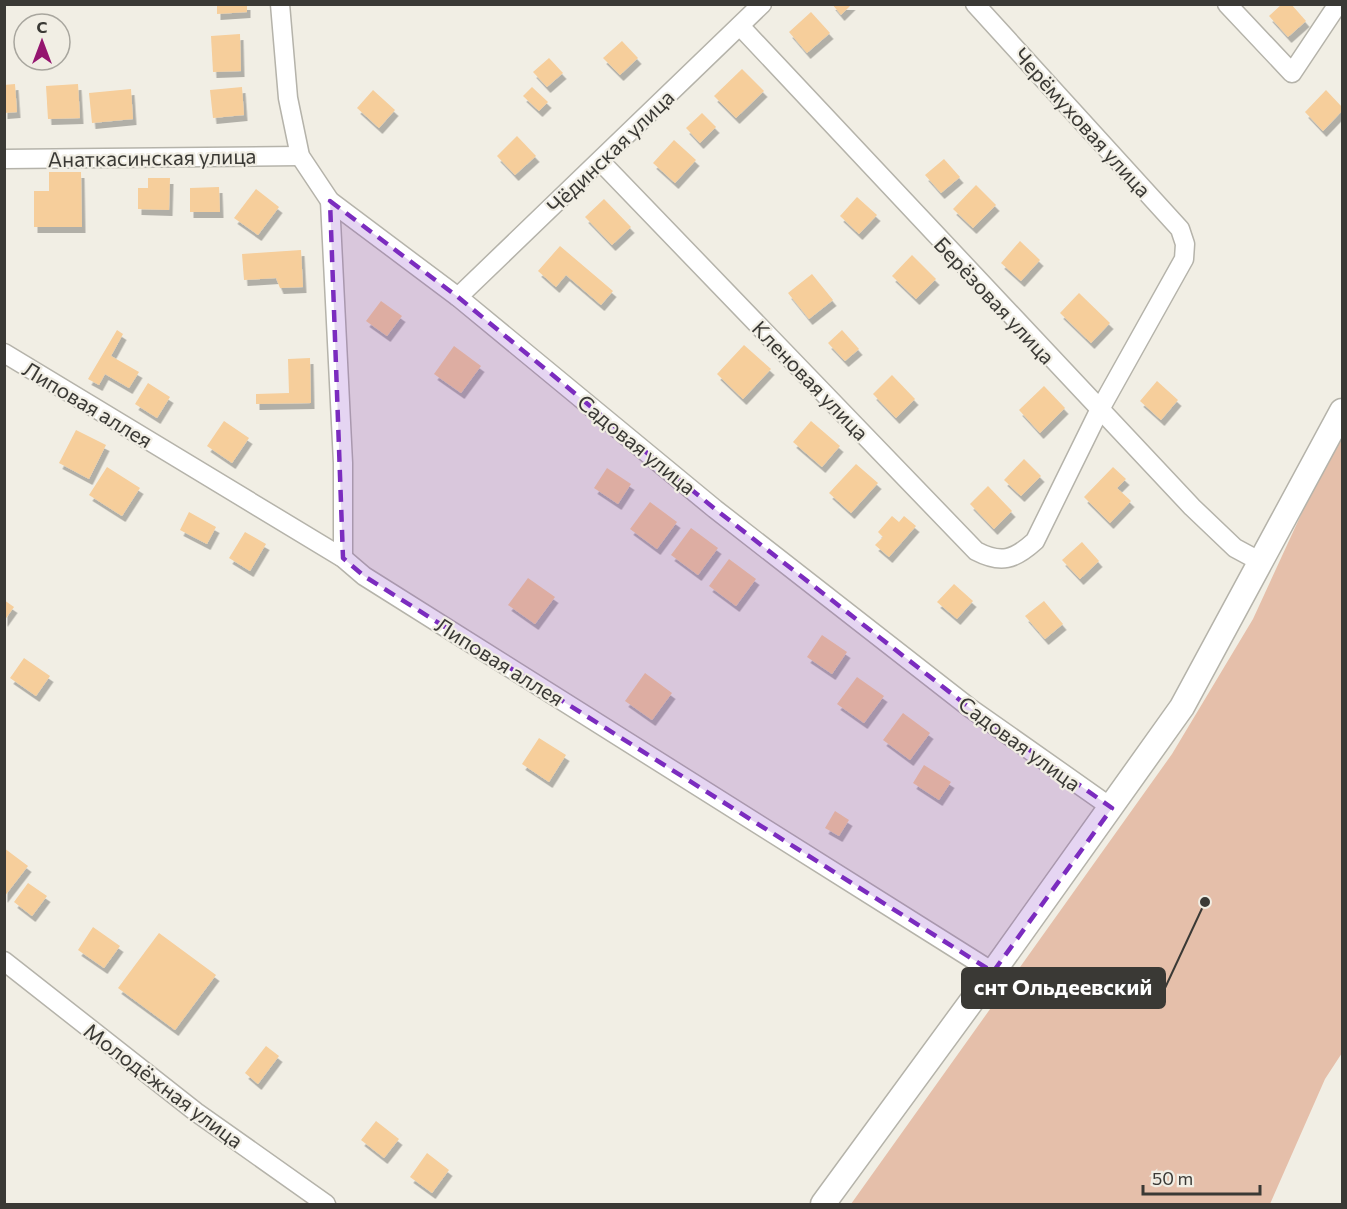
<svg xmlns="http://www.w3.org/2000/svg" width="1347" height="1209" font-family="Commissioner,sans-serif">
	<defs>
		<filter id="shadow"><feDropShadow dx="3.5" dy="6" stdDeviation="0" flood-color="#0004"/></filter>
	</defs>
	<rect width="100%" height="100%" fill="#f1eee4"/>
	<!-- green -->
	<polygon fill="#e5bfaa" points="1342,434 1342,1053 1325,1079 1270,1204 851,1204 1172,754 1253,619 1316,482"/>
	<!-- building -->
	<g fill="#f6ce9b" filter="url(#shadow)">
		<polygon points="217,4 247,4 247,12 217,14"/>
		<polygon points="832,4 852,4 841,15"/>
		<polygon points="1282,4 1291,4 1306,21 1288,37 1269,16"/>
		<polygon points="811,12 830,33 807,53 789,32"/>
		<polygon points="240,34 241,71 213,72 211,36"/>
		<polygon points="622,41 638,58 620,75 603,58"/>
		<polygon points="549,58 563,73 547,87 533,72"/>
		<polygon points="742,69 764,91 736,118 714,96"/>
		<polygon points="15,84 17,112 4,113 4,85"/>
		<polygon points="78,84 80,118 48,119 46,86"/>
		<polygon points="242,87 244,115 213,118 210,90"/>
		<polygon points="532,87 548,102 539,111 523,96"/>
		<polygon points="131,89 133,119 92,123 89,93"/>
		<polygon points="373,90 395,110 379,128 357,108"/>
		<polygon points="1326,90 1342,107 1342,111 1323,131 1305,112"/>
		<polygon points="702,113 716,127 700,143 686,128"/>
		<polygon points="517,136 536,156 515,175 497,156"/>
		<polygon points="674,140 696,160 675,183 653,163"/>
		<polygon points="944,159 960,177 941,193 925,175"/>
		<polygon points="49,172 81,172 82,227 34,227 34,191 49,191"/>
		<polygon points="148,178 170,178 169,210 138,209 138,188 148,188"/>
		<polygon points="976,185 996,205 973,228 953,209"/>
		<polygon points="219,187 220,212 190,212 190,188"/>
		<polygon points="256,189 279,207 258,235 234,218"/>
		<polygon points="857,197 877,215 859,234 840,216"/>
		<polygon points="604,199 631,227 612,245 585,217"/>
		<polygon points="1020,241 1040,260 1021,281 1001,263"/>
		<polygon points="560,246 613,291 601,305 566,275 556,287 538,271"/>
		<polygon points="301,250 303,287 280,288 276,278 244,280 242,254"/>
		<polygon points="912,255 936,279 916,299 892,276"/>
		<polygon points="812,274 833,300 809,319 788,293"/>
		<polygon points="1079,293 1110,323 1091,343 1060,313"/>
		<polygon points="381,301 402,316 387,336 366,321"/>
		<polygon points="117,330 123,334 111,356 139,372 129,388 105,374 99,385 88,379"/>
		<polygon points="842,330 859,349 845,361 828,343"/>
		<polygon points="744,345 771,369 743,399 717,374"/>
		<polygon points="454,346 481,366 461,393 434,374"/>
		<polygon points="310,358 311,403 256,404 256,394 289,393 288,359"/>
		<polygon points="892,375 915,399 896,418 873,394"/>
		<polygon points="1157,381 1178,400 1161,420 1140,401"/>
		<polygon points="148,383 170,397 157,418 135,404"/>
		<polygon points="1044,386 1065,408 1040,433 1019,410"/>
		<polygon points="224,421 249,438 232,463 207,446"/>
		<polygon points="811,421 840,446 822,467 793,442"/>
		<polygon points="76,430 106,445 89,479 59,463"/>
		<polygon points="1024,459 1041,476 1021,496 1004,480"/>
		<polygon points="856,464 878,483 851,513 829,493"/>
		<polygon points="107,467 140,488 122,516 89,495"/>
		<polygon points="1113,467 1126,479 1117,488 1131,501 1110,523 1084,497"/>
		<polygon points="607,468 631,484 618,504 594,488"/>
		<polygon points="988,486 1012,511 994,529 970,504"/>
		<polygon points="650,502 677,522 657,549 630,529"/>
		<polygon points="189,512 216,527 207,544 180,530"/>
		<polygon points="892,516 899,522 904,516 916,526 889,557 875,545 883,537 878,532"/>
		<polygon points="691,528 718,548 698,575 671,555"/>
		<polygon points="245,532 266,544 250,571 229,558"/>
		<polygon points="1082,542 1099,561 1080,579 1062,560"/>
		<polygon points="729,559 756,579 736,606 709,586"/>
		<polygon points="528,578 555,597 535,624 508,605"/>
		<polygon points="954,584 973,601 957,619 937,602"/>
		<polygon points="4,600 14,607 4,621"/>
		<polygon points="1044,601 1063,624 1045,639 1025,616"/>
		<polygon points="822,635 847,652 832,674 807,657"/>
		<polygon points="24,658 50,676 36,696 10,678"/>
		<polygon points="645,673 672,693 652,720 625,701"/>
		<polygon points="857,677 884,696 864,723 837,704"/>
		<polygon points="903,713 930,733 910,760 883,740"/>
		<polygon points="539,738 566,755 549,782 522,764"/>
		<polygon points="924,765 951,782 939,800 913,783"/>
		<polygon points="835,811 849,820 839,836 825,828"/>
		<polygon points="4,848 28,866 4,897"/>
		<polygon points="28,883 47,896 32,916 14,902"/>
		<polygon points="93,927 120,946 104,968 78,950"/>
		<polygon points="159,933 216,975 175,1030 118,988"/>
		<polygon points="266,1046 279,1056 258,1084 245,1073"/>
		<polygon points="376,1121 399,1139 384,1158 361,1140"/>
		<polygon points="427,1153 449,1170 432,1193 410,1177"/>
	</g>
	<g fill="none" stroke-linecap="round" stroke-linejoin="round">
		<!-- minor casing -->
		<g stroke="#b5b3aa" stroke-width="21">
			<g id="minor">
				<polyline points="280,4 288,98 300,156 330,201 458,297 715,509 970,708 1112,808"/>
				<polyline points="1227,4 1292,73 1338,4"/>
				<polyline points="740,26 1192,507 1235,548 1261,562"/>
				<polyline points="4,159 300,156"/>
				<path d="M600 161 976 551C1001 564 1014 560 1035 541L1099 411 1184 259 1185 244 1180 229 975 4"/>
				<polyline points="330,201 343,463 343,558"/>
				<polyline points="458,297 762,4"/>
				<polyline points="4,353 343,558 364,576 993,972"/>
				<polyline points="4,961 196,1112 326,1204"/>
			</g>
		</g>
		<!-- tertiary casing -->
		<g stroke="#b5b3aa" stroke-width="27">
			<polyline id="tertiary" points="823,1204 993,972 1182,707 1342,411"/>
		</g>
		<!-- minor -->
		<use href="#minor" stroke="#fff" stroke-width="18"/>
		<!-- tertiary -->
		<use href="#tertiary" stroke="#fff" stroke-width="24"/>
	</g>
	<!-- marked area -->
	<path fill="#7b2cbf" fill-opacity="0.2" stroke="#7b2cbf" stroke-width="4.5" stroke-dasharray="12 8" stroke-linejoin="round" d="M330 201 458 297 715 509 970 708 1112 808 993 972 364 576 343 558Z"/>
	<g text-anchor="middle" dominant-baseline="central" stroke-width="4.5" stroke-linejoin="round" paint-order="stroke">
		<!-- street labels -->
		<g font-size="21" fill="#3a3935" stroke="#f1eee4">
			<text transform="translate(1083 122) rotate(48)">Черёмуховая улица</text>
			<text transform="translate(610 151) rotate(-44)">Чёдинская улица</text>
			<text transform="translate(152 157) rotate(-1)">Анаткасинская улица</text>
			<text transform="translate(995 300) rotate(47)">Берёзовая улица</text>
			<text transform="translate(811 380) rotate(46)">Кленовая улица</text>
			<text transform="translate(88 404) rotate(31)">Липовая аллея</text>
			<text transform="translate(637 444) rotate(39)">Садовая улица</text>
			<text transform="translate(500 661) rotate(32)">Липовая аллея</text>
			<text transform="translate(1020 743) rotate(36)">Садовая улица</text>
			<text transform="translate(164 1085) rotate(37)">Молодёжная улица</text>
		</g>
	</g>
	<!-- callouts -->
	<path fill="none" stroke="#3a3935" stroke-width="2" d="M1205 902L1165 988"/>
	<circle fill="#3a3935" stroke="#f1eee4" stroke-width="2" cx="1205" cy="902" r="6"/>
	<rect fill="#3a3935" stroke="#3a3935" stroke-width="2" x="962" y="968" width="203" height="40" rx="6"/>
	<g font-size="22" text-anchor="middle" font-weight="bold" fill="#fff">
		<text x="1063" y="995">снт Ольдеевский</text>
	</g>
	<!-- border -->
	<rect width="1347" height="1209" fill="none" stroke="#3a3935" stroke-width="12"/>
	<!-- north arrow -->
	<g transform="translate(42 42)"><circle r="28" fill="#f1eee4" stroke="#a8a69e" stroke-width="1.5"/>
	<path d="M0-4.5L10 22L0 15L-10 22Z" fill="#94156f"/>
	<text y="-9" font-size="16" font-weight="bold" text-anchor="middle" fill="#3a3935">С</text>
	</g>
	<!-- scale -->
	<path d="M1143 1185v9h117v-9" fill="none" stroke="#3a3935" stroke-width="3"/>
	<text x="1152" y="1185" font-size="18" fill="#3a3935" stroke="#f1eee4" stroke-width="4.5" paint-order="stroke">50 m</text>
</svg>
